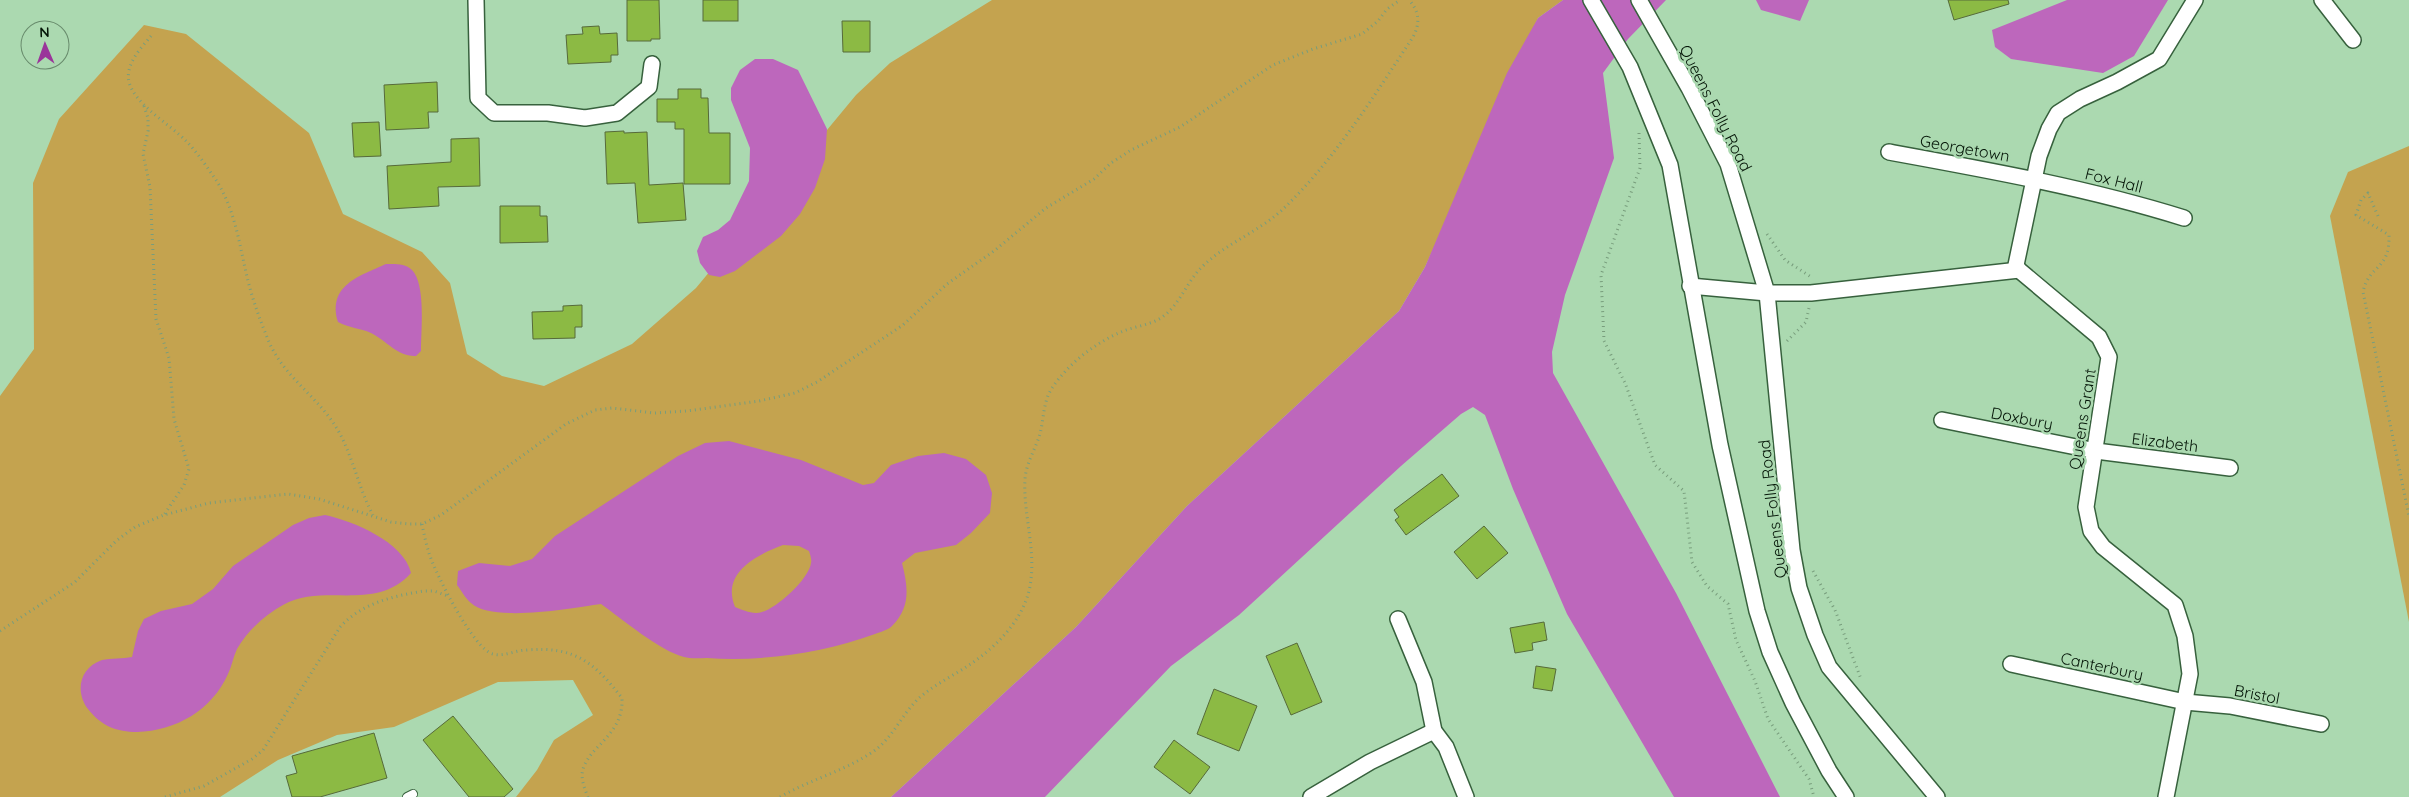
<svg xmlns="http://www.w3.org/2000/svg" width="2409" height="797" font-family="Quicksand,sans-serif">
	<rect width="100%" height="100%" fill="#abd9b0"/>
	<!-- green -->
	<g fill="#c4a34f">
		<polygon points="992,0 1563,0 1538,18 1425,267 1399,311 1187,506 1076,627 891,797 516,797 537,770 554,740 593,715 573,680 498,682 394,727 337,735 278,760 220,797 0,797 0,396 34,349 33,183 59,119 144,25 186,34 309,133 343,214 422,252 450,283 467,354 502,376 544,386 632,344 696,288 856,95 890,63"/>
		<polygon points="2409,146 2409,622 2330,216 2348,172"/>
	</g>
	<!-- water -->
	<g fill="#bd67bc" fill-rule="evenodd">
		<polygon points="1563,0 1666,0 1628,39 1603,73 1614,158 1565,295 1552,352 1553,373 1676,593 1780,797 1674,797 1567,614 1513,489 1485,415 1473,407 1461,414 1401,466 1239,615 1171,666 1045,797 891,797 1076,627 1187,506 1399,311 1425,267 1507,73 1538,18"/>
		<polygon points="1756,0 1809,0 1800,21 1761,10"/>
		<polygon points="2067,0 2168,0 2134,56 2103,73 2011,59 1995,47 1992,30"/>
		<polygon points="755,59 773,59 798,70 827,129 825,159 815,188 800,214 781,236 735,271 720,277 709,275 700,263 697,251 703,237 718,230 730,220 749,181 750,148 731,100 731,88 740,70"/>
		<path d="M386 264C395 264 405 263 412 270 426 284 421 332 421 351L416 356C398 357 387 341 371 333 360 328 349 328 338 322 327 285 360 276 386 264Z"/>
		<path d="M729 441 801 460 863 485 874 483 891 465 918 456 944 453 966 459 986 475 992 493 990 513 971 533 956 545 915 553 902 563C908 587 911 607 892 626 888 630 880 632 875 634 823 653 761 662 707 658 699 658 691 659 684 657 660 651 622 619 601 604 572 608 493 623 471 603 465 598 461 590 457 585L458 571 479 563 510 566 532 559 555 536 678 456 705 443ZM783 545 799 546 809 551C810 554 812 560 811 563 809 579 777 608 762 612 753 615 743 610 735 607 721 573 756 555 783 545Z"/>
		<path d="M325 515C353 521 404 542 411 573 375 613 324 582 283 605 265 615 247 631 237 649 233 657 232 666 228 674 212 710 176 731 137 732 117 732 101 726 88 709 75 692 79 668 102 660 111 658 123 659 132 657L138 631 144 619 161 611 192 604 213 589 233 566 293 525 309 518Z"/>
	</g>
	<!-- building -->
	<g fill="#8cba44" stroke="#566a3a">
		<polygon points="627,0 659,0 660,39 651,39 651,41 627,41"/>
		<rect x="703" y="0" width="35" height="21"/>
		<polygon points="1948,0 2008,0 2009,4 1954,20"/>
		<polygon points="842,21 870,21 870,52 843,52"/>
		<polygon points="599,26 600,34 617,33 618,55 611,55 611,62 568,64 566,35 583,34 582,27"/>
		<polygon points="437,82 438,112 428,112 429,128 386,130 384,85"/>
		<polygon points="678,89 701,89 701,98 708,98 709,133 730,133 730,184 684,184 684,129 675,129 675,122 657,122 657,99 678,99"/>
		<polygon points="379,122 381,156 354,157 352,123"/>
		<polygon points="624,131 624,133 647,132 649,185 683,183 686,220 638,223 635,183 607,184 605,132"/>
		<polygon points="479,138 480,186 438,187 439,206 389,209 387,166 451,162 451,139"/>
		<polygon points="500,206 540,206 540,216 547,216 548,242 500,243"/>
		<polygon points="582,305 582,327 575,327 575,338 533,339 532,312 563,311 563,306"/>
		<polygon points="1442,474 1459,496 1406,535 1395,520 1399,517 1394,510"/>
		<polygon points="1484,526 1508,553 1477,579 1454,552"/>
		<polygon points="1544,622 1547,640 1532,643 1533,650 1515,653 1510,628"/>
		<polygon points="1297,643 1322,702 1291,715 1266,656"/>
		<polygon points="1536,666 1556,669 1552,691 1533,688"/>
		<polygon points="1214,689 1257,706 1239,751 1197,734"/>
		<polygon points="453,716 513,789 504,797 469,797 423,740"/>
		<polygon points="374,733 387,778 320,797 292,797 286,776 297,773 292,756"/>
		<polygon points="1174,740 1210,767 1190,794 1154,767"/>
	</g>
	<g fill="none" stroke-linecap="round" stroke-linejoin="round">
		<!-- service casing -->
		<g stroke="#37613d" stroke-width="10">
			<polyline id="service" points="407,797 413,794"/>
		</g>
		<!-- minor casing -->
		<g stroke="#37613d" stroke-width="18">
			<g id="minor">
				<polyline points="476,0 478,98 494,113 548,113 585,118 617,113 649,87 652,64"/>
				<polyline points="1591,0 1630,67 1670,165 1720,445 1757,611 1770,652 1793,703 1829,771 1846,797"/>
				<polyline points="1639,0 1689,88 1728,164 1767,293 1792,550 1799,588 1815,635 1829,667 1937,797"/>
				<polyline points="2322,0 2353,40"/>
				<path d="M1889 152C1988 170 2088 188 2184 218"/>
				<polyline points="1690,286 1767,293 1811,293 2019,270"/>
				<polyline points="1942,420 2096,451 2230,468"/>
				<polyline points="1398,619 1424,682 1434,731 1446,747 1466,797"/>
				<polyline points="2011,664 2185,702 2230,706 2321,724"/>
				<polyline points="1311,797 1370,762 1434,731"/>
				<polyline points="2166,797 2190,674 2185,636 2175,605 2103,547 2091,531 2086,507 2109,357 2099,337 2019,270 2016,265 2039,156 2049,129 2058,113 2080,99 2117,82 2159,59 2195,0"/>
			</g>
		</g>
		<!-- path -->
		<g stroke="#789d7c" stroke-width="3" stroke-dasharray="1 4" stroke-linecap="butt">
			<path d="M151 36C141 48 125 64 129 82 135 105 170 124 186 141 197 152 207 167 216 180 238 214 240 254 251 292 256 309 262 325 269 342 283 374 312 393 332 421 352 449 357 486 373 515"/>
			<polyline points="144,106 148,118 148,131 143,154 150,187 156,319 169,358 174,419 189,469 184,485 164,515"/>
			<polyline points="1639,133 1640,168 1601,275 1604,341 1625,383 1655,465 1684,491 1692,562 1707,586 1728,604 1736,640 1755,681 1768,719 1809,779 1814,797"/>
			<path d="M2378 216 2368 193 2361 200 2356 215 2389 235C2390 271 2369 264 2363 292L2409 516"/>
			<polyline points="1767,234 1785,260 1811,277"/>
			<polyline points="1787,341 1806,322 1809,308"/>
			<path d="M422 524C424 534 426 544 429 553 435 573 474 650 493 654 504 657 516 650 527 650 574 646 594 662 622 698 624 737 585 747 582 774 582 782 585 790 588 797"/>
			<polyline points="1813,571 1835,610 1861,679"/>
			<polyline points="0,631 75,582 116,541 135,527 164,515 209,503 288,494 319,499 391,522 409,524 422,524 441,515 566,424 595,410 612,408 654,413 687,411 759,401 795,393 817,382 903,325 947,284 994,251 1046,208 1094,179 1111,163 1131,150 1180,127 1273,65 1313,49 1362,34 1378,21 1387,9 1400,0"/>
			<path d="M165 797 204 786 252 759 263 750 340 627C362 603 393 596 424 591H434L448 596"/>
			<path d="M780 797C809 780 842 772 871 753 892 740 901 715 919 698 935 684 955 675 972 663 1000 644 1028 614 1031 579 1035 546 1023 512 1025 479 1026 463 1036 448 1040 434 1044 418 1043 402 1052 388 1068 364 1095 343 1121 332 1135 326 1153 325 1165 315 1182 301 1188 279 1204 265 1227 243 1258 232 1282 210 1333 162 1374 96 1413 37 1420 24 1420 12 1409 0"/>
		</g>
		<!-- service -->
		<use href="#service" stroke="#fff" stroke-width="8"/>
		<!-- minor -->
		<use href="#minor" stroke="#fff" stroke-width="15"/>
	</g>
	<g text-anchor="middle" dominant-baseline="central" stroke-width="5" stroke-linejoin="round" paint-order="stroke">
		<!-- street labels -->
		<g font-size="16" fill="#041507" stroke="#abd9b0">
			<text transform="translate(1716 108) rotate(63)">Queens Folly Road</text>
			<text transform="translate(1965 148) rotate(10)">Georgetown</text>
			<text transform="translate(2114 180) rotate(14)">Fox Hall</text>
			<text transform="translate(2022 418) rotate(11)">Doxbury</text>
			<text transform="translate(2082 419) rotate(-81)">Queens Grant</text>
			<text transform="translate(2165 442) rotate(7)">Elizabeth</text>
			<text transform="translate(1772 509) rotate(-97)">Queens Folly Road</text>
			<text transform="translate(2102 666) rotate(12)">Canterbury</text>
			<text transform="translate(2257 694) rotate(11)">Bristol</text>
		</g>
	</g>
	<!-- north arrow -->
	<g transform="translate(45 45) rotate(358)"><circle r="24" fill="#abd9b0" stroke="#688b6c"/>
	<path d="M0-4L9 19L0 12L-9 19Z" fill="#9a359a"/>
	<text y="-8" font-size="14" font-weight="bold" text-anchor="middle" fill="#041507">N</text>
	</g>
</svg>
